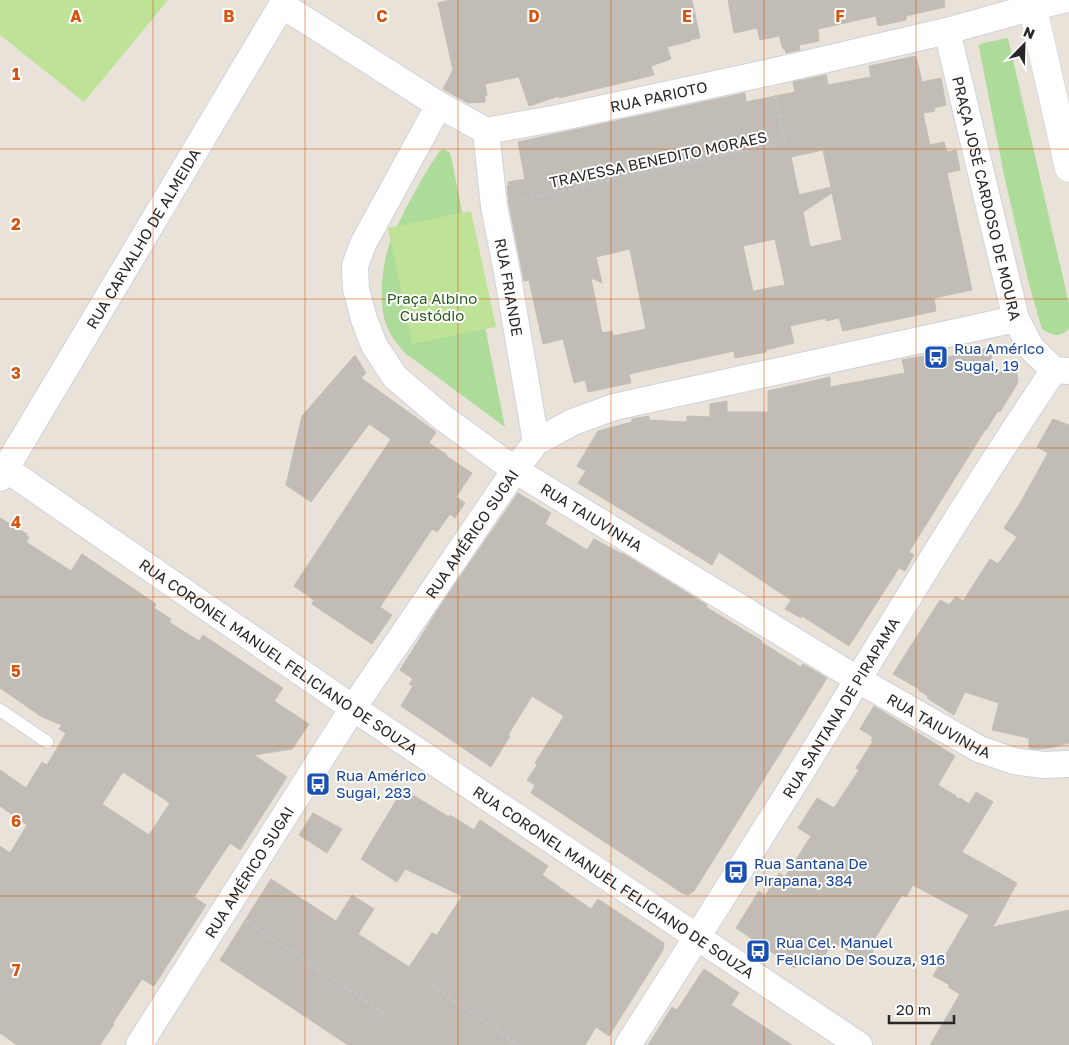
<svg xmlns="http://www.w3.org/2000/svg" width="1069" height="1045" font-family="'Golos Text',sans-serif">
	<rect width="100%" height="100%" fill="#e8e2d9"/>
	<!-- green -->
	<g fill="#addb99">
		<path d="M1008 38 1069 304V328C1061 338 1053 336 1042 329L1029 284 1004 175 979 47V45L983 43Z"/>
		<path d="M443 149 449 152 451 156 505 427 405 353C396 343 389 334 385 321 379 301 382 269 388 249 391 236 399 223 405 210 416 190 426 170 440 151Z"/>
	</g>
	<!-- pitch -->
	<g fill="#bee296">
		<polygon points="0,0 168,0 84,102 0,35"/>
		<polygon points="471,211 496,327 412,344 388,228"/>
	</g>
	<!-- building -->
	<g fill="#c1bcb5" stroke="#c3beb3" fill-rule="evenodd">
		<polygon points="449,0 692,0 700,38 690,40 691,41 667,47 671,59 651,66 654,75 559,98 559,96 529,106 519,77 485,84 487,95 485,96 485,102 468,103 443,89 453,70 438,3"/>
		<polygon points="728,0 944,0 945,7 906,16 906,20 878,26 876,16 818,29 819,41 799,45 800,50 786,53 785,49 783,49 779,36 760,40 757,28 734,33"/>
		<path d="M916 56 922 82 941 78 946 105 934 108 935 111 923 113 930 145 944 142 947 152 956 150 960 170 947 173 972 290 934 298 936 311 843 331 839 318 826 321V318L790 326 794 343 766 350V352L735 358 734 351 629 374 631 383 588 392 585 380 574 383 563 339 543 344 529 280 524 281 509 204 507 186 509 185 508 182 525 179 518 142 745 93 746 102 795 92 793 82 826 75 828 85 871 77 869 66ZM823 150 831 187 799 195 791 157ZM832 193 842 240 810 247 803 212ZM775 239 785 285 753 291 743 246ZM630 249 646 329 613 336 612 331 602 333 591 278 602 283 596 257Z"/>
		<polygon points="987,348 988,355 991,355 995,373 1016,369 1018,381 1017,384 1000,412 998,411 986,430 985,430 909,552 914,555 905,571 899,568 849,646 802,616 801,618 785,609 791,600 719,552 712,565 578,483 586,471 577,466 598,431 632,422 632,419 649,416 649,420 687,422 687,416 710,417 710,404 727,401 727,412 768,412 768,391 830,377 830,387 905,373 902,360 924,356 929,361"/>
		<polygon points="355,355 366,373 361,378 436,432 429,443 447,455 446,456 472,473 456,497 465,503 455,518 450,514 437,532 432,529 380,607 392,615 372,644 312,604 314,600 294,586 391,439 369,424 311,502 286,485 302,416"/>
		<polygon points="1053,419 1069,425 1069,743 1049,748 1035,749 1029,748 1029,738 992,730 999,703 965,692 954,715 927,698 928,696 918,690 919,689 893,674 940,600 949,605 956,596 963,601 990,559 998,564 1017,537 1004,528 1019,505 1048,453 1037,447"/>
		<polygon points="518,493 551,513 545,524 587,550 594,539 622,554 622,553 707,605 706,607 762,641 761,642 801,667 803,664 827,678 694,891 688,895 682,893 531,793 535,785 527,780 537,765 535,763 564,716 532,696 508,735 510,736 491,767 401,706 413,686 409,684 413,679 400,670 442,603"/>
		<path d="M0 518 27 534 26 536 29 537 26 542 71 571 82 554 156 604 154 608 171 619 169 622 199 641 203 635 269 679 283 688 274 701 309 724 292 749 254 755 287 777 240 850 230 843 194 897 206 905 154 986 142 979 113 1023 114 1024 100 1045H17L0 1033V846L10 853 27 825 0 806V770L26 788 42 762 47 765 66 733 59 729 62 725 42 717 0 688ZM123 772 170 803 149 835 102 804Z"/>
		<polygon points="874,706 955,756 938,785 956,796 957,799 960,798 969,804 976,792 993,802 962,852 1017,883 993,927 1069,910 1069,1045 930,1045 960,994 948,987 950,985 933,976 969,915 913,885 906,897 902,895 875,938 879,941 866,963 833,942 820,963 804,953 795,968 736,928 759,891 765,896 779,873 785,877 811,836 798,828 817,798 834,808 859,770 856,768 873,741 871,740 873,737 860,729"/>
		<polygon points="403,789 449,817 450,815 474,830 480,820 548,866 542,875 591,909 598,899 664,943 663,950 609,1036 596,1027 585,1045 348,1045 220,960 271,879 336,921 352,895 374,909 358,934 409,967 432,933 437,935 462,896 405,869 397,882 361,859"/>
		<polygon points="313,813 342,829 327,853 299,835"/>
		<polygon points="704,969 739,993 731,1005 792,1045 648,1045 672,1007 677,1010"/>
	</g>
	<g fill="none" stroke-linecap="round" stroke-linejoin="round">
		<!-- lane casing -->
		<g stroke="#cfd1df" stroke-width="14">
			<polyline id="lane" points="0,710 47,742"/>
		</g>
		<!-- street casing -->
		<g stroke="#cfd1df" stroke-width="28">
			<g id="street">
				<path id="s1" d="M282 5 439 105 486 131 558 118 771 72 947 31 1033 7 1063 0"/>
				<path id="s2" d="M947 31 1016 319 1032 349 1054 370 1069 371"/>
				<path id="s3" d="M439 105 363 244 355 266 356 289 364 319 374 345 395 377 442 417 515 470 857 679 979 749 1014 761 1043 765 1069 764"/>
				<path id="s4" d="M486 131 494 206 507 272 536 442"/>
				<path id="s5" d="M0 465 353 708 859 1045"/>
				<path id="s6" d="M0 478 285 0"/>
				<path id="s7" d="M139 1045 353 708 515 470 536 442 573 422 614 407 1016 319"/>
				<path id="s8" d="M628 1045C685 956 742 867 798 777 882 641 964 503 1054 370"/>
			</g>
		</g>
		<!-- secondary casing -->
		<g stroke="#cfd1df" stroke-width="29">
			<polyline id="secondary" points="1031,0 1069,168"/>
		</g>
		<!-- path -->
		<g stroke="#c3c3c3" stroke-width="3" stroke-dasharray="4 2.5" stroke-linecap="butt">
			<polyline points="517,201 613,179 785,142 775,94"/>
			<polyline points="246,921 385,1014"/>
			<polyline points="431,985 518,1045"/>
		</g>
		<!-- lane -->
		<use href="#lane" stroke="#fff" stroke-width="12"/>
		<!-- street -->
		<use href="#street" stroke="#fff" stroke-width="26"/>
		<!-- secondary -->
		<use href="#secondary" stroke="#fff" stroke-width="28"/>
	</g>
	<!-- grid -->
	<path fill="none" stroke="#d5540f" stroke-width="1" stroke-opacity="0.55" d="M153 0V1045M305 0V1045M458 0V1045M611 0V1045M764 0V1045M916 0V1045M0 149H1069M0 299H1069M0 448H1069M0 597H1069M0 746H1069M0 896H1069"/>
	<!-- icons -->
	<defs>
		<g id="bus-square" transform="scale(1.25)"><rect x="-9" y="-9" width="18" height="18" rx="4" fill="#1a4fb4" stroke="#fff"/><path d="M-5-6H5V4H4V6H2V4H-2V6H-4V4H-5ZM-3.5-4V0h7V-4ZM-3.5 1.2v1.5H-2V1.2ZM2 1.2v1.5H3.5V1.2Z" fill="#fff"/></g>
	</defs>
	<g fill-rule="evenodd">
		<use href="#bus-square" x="936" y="357"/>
		<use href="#bus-square" x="318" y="784"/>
		<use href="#bus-square" x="736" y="872"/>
		<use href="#bus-square" x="758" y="951"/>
	</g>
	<g text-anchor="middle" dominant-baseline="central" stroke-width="4" stroke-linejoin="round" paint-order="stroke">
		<!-- street labels -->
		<g font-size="15" fill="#272727" stroke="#fff">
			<text stroke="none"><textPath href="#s1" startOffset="416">RUA PARIOTO</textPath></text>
			<text transform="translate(658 159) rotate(-12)">TRAVESSA BENEDITO MORAES</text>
			<text stroke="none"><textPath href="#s2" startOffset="172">PRAÇA JOSÉ CARDOSO DE MOURA</textPath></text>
			<text stroke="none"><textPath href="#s6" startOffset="279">RUA CARVALHO DE ALMEIDA</textPath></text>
			<text stroke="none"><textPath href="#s4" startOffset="158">RUA FRIANDE</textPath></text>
			<text stroke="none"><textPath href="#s3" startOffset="544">RUA TAIUVINHA</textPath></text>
			<text stroke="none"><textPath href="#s7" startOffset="610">RUA AMÉRICO SUGAI</textPath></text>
			<text stroke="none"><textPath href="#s5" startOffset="338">RUA CORONEL MANUEL FELICIANO DE SOUZA</textPath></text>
			<text stroke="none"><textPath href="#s8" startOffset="399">RUA SANTANA DE PIRAPAMA</textPath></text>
			<text stroke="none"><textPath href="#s3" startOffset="949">RUA TAIUVINHA</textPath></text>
			<text stroke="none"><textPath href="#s7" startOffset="205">RUA AMÉRICO SUGAI</textPath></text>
			<text stroke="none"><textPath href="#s5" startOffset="742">RUA CORONEL MANUEL FELICIANO DE SOUZA</textPath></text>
		</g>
		<!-- park labels -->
		<g font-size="15" fill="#295c1f" stroke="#fff">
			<text x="432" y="298">Praça Albino<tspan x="432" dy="17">Custódio</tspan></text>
		</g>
		<!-- transit labels -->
		<g font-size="15" fill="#164399" stroke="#fff" text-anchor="start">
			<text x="954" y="348">Rua Américo<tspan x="954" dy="17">Sugai, 19</tspan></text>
			<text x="336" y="775">Rua Américo<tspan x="336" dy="17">Sugai, 283</tspan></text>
			<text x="754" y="863">Rua Santana De<tspan x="754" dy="17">Pirapana, 384</tspan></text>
			<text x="776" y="942">Rua Cel. Manuel<tspan x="776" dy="17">Feliciano De Souza, 916</tspan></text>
		</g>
	</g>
	<g font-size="16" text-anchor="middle" font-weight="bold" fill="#d5540f" stroke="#fff" stroke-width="4" stroke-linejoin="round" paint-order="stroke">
		<text x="76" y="22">A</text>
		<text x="229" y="22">B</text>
		<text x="382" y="22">C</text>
		<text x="534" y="22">D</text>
		<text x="687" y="22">E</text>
		<text x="840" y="22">F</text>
		<text x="16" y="80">1</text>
		<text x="16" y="230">2</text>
		<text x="16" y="379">3</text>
		<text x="16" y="528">4</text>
		<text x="16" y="677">5</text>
		<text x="16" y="827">6</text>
		<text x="16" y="976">7</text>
	</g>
	<!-- north arrow -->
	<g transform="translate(1024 45) rotate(23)" stroke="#ffffff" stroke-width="4" paint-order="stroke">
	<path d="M0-4L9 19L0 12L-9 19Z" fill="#272727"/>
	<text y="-8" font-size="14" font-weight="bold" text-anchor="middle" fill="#272727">N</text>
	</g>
	<!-- scale -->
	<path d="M889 1015v8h65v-8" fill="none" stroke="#272727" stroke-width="2.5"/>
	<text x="896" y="1015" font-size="15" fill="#272727" stroke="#ffffff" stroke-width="4" paint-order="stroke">20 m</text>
</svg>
